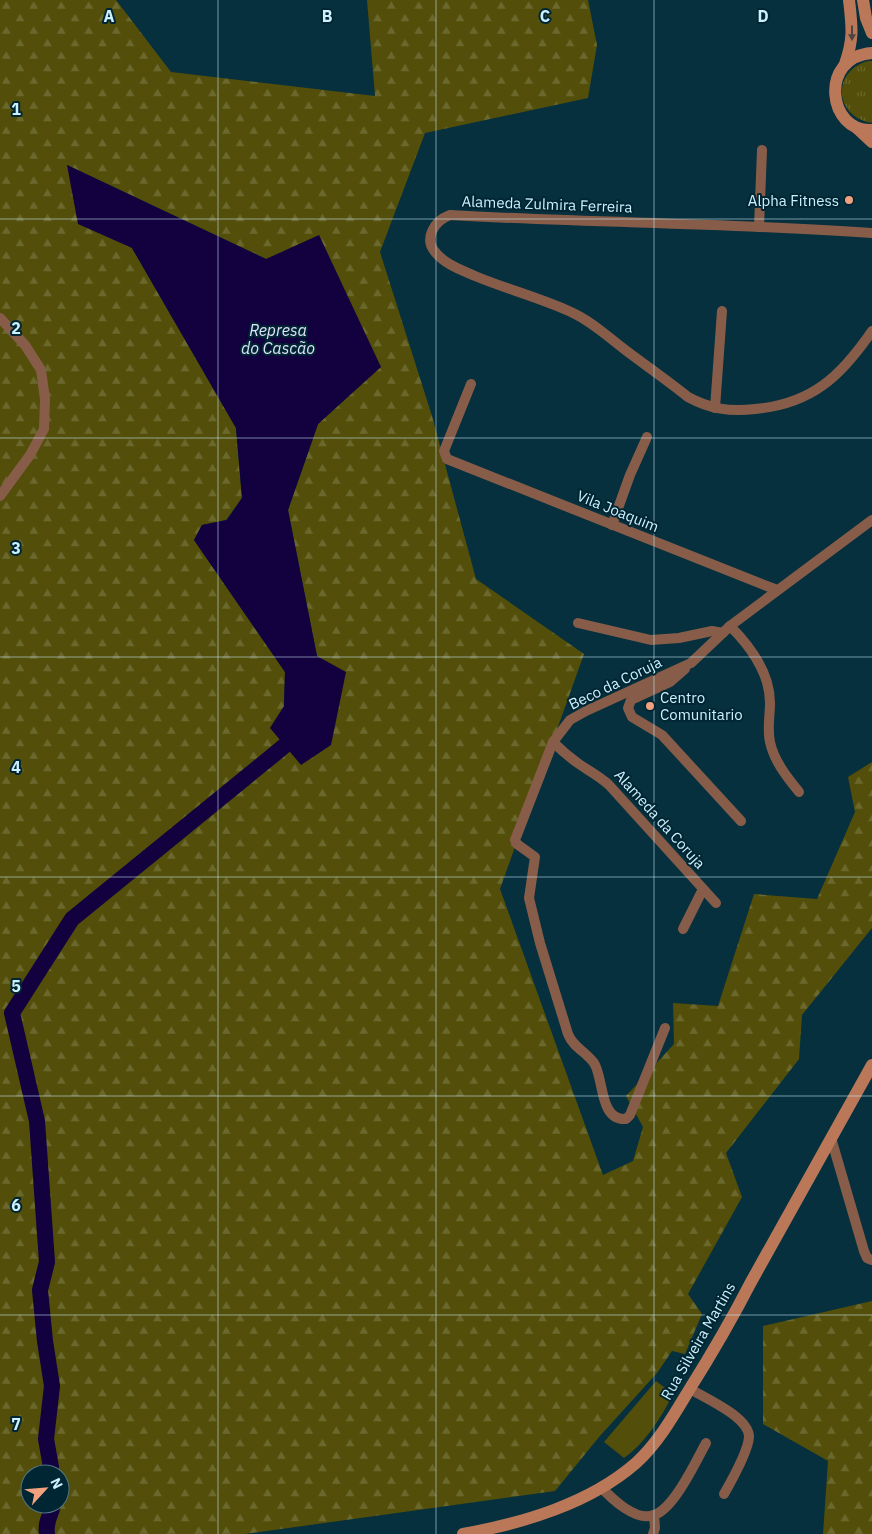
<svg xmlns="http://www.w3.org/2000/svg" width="872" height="1534" font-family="'IBM Plex Sans',sans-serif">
	<defs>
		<pattern id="grass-tufts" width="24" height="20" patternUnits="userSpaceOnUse" patternTransform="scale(1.25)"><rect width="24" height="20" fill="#534e09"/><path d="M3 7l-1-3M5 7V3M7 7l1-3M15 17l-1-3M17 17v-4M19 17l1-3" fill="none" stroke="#6b682e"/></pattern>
		<pattern id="forest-firs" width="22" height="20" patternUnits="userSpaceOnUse" patternTransform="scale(1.25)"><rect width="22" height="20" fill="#534e09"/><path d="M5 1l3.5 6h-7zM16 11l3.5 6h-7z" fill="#6b682e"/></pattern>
	</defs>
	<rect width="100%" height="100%" fill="#06303d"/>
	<!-- grass -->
	<path fill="url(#grass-tufts)" d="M868 61H872V123C834 117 831 71 868 61Z"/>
	<!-- forest -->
	<g fill="url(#forest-firs)" fill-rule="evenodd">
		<path d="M0 0H116L171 72 375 96 367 0H588L597 45 588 98 425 133 380 252 432 416 476 579 584 654 500 889 603 1175 633 1161 643 1127 626 1096 674 1044 673 1003 718 1006 754 894 817 899 855 812 848 777 872 762V928L802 1015 799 1059 726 1153 742 1197 688 1294 702 1314 685 1354 672 1351 657 1373 599 1437 555 1491 245 1534H0ZM67 165 266 259 381 366 318 424 288 510 317 656 284 706 285 672 194 540 202 525 226 520 242 498 236 428 132 248ZM30 1474H60V1504H30Z"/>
		<polygon points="872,1301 872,1534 823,1534 828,1461 763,1424 763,1326"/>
	</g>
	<!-- garden -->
	<path fill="#534e09" d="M656 1381 673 1394C661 1418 646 1442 624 1458L604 1442Z"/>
	<!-- water -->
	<polygon fill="#12003f" points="67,165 266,259 319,235 381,367 318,424 288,510 317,656 346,672 331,745 301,765 270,728 284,706 285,672 194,540 202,525 227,520 242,498 236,428 132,248 78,224"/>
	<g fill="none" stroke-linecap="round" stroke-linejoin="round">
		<!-- river -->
		<g stroke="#12003f" stroke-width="16">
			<polyline points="50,1474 51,1467 46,1439 52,1386 45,1341 40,1290 47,1262 37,1121 12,1013 72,919 277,752 296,736 301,730"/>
			<path d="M47 1534C45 1520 51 1517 53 1504"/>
		</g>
		<!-- street -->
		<g stroke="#875d4a" stroke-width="10">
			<polyline points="759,227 762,150"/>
			<path d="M872 233C731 223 590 223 450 215 434 221 423 239 436 253 446 265 462 270 475 276 506 289 541 298 571 312 591 321 607 336 624 349 645 365 667 380 688 397 710 409 730 412 755 409 812 404 841 376 872 331"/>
			<polyline points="0,318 25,345 41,370 45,399 44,429 30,455 0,496"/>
			<polyline points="471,384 444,451 447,459 777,590"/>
			<polyline points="715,408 722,311"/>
			<polyline points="612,525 630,475 647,437"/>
			<polyline points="578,623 651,640 679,638 712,631 723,633"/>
			<path d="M730 626C750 646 770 674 770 703 770 716 767 729 770 742 774 761 787 777 799 792"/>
			<polyline points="685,669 670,682 631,700 628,708 632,717 662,735 741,821"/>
			<path d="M553 742C561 750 569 757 579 764 589 771 599 776 609 785L716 903"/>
			<polyline points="683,929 703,889"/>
			<path d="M665 1028 630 1115 626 1119C599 1121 604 1078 594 1063 586 1052 573 1047 568 1034L540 943 529 898 535 857 517 844 515 840 553 742 570 720 586 711 691 663 730 626 872 520"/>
			<polyline points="831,1138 864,1251 867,1258 872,1260"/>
			<path d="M690 1389C705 1398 749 1417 749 1437 748 1452 732 1480 724 1494"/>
			<path d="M601 1487C612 1499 636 1522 654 1515 674 1509 696 1461 706 1443"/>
			<polyline points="653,1534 655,1528 654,1515"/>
		</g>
		<!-- secondary -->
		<g stroke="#bb7859" stroke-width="12">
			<polyline points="863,0 866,18 872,33"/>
			<path d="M872 53C818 57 828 133 872 130"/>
			<path d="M845 64C854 38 852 27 849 0"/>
			<polyline points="857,128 872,142"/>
			<path d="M463 1534C523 1523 589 1504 636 1463 658 1443 674 1415 689 1390 711 1355 732 1319 751 1282 791 1209 832 1137 872 1065"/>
		</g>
	</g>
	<!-- one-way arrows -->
	<defs><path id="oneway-solid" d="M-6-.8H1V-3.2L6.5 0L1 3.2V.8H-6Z" transform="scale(1.25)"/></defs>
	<use fill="#4b4742" href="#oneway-solid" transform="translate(852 33) rotate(90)"/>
	<!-- grid -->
	<path fill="none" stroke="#cdf0fe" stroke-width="1" stroke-opacity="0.55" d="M218 0V1534M436 0V1534M654 0V1534M0 219H872M0 438H872M0 657H872M0 877H872M0 1096H872M0 1315H872"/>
	<!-- markers -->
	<g fill="#f1a17d" stroke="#002633" stroke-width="2">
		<circle cx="849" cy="200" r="5"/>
		<circle cx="650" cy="706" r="5"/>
	</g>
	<g text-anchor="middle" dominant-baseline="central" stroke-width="4" stroke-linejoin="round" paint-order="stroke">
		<!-- poi labels -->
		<g font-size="15" fill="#cdf0fe" stroke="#002633" text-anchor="end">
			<text x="839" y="200">Alpha Fitness</text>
			<text x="660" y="697" text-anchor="start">Centro<tspan x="660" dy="17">Comunitario</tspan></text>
		</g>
		<!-- street labels -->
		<g font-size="15" fill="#cdf0fe" stroke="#002633">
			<text transform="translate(547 204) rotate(2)">Alameda Zulmira Ferreira</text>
			<text transform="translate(618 511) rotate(22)">Vila Joaquim</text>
			<text transform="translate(615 683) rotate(-26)">Beco da Coruja</text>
			<text transform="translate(660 819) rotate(48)">Alameda da Coruja</text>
			<text transform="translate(698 1341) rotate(-60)">Rua Silveira Martins</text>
		</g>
		<!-- water labels -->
		<g font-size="16" font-style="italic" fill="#e1e2fb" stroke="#002633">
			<text x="278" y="330">Represa<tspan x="278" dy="18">do Cascão</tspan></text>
		</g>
	</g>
	<g font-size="16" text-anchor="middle" font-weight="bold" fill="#cdf0fe" stroke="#002633" stroke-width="4" stroke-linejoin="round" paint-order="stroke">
		<text x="109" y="22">A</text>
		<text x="327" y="22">B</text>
		<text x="545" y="22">C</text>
		<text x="763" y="22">D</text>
		<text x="16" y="115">1</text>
		<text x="16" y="334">2</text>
		<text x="16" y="554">3</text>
		<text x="16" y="773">4</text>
		<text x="16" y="992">5</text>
		<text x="16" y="1211">6</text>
		<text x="16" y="1430">7</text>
	</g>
	<!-- north arrow -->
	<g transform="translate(45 1489) rotate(64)"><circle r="24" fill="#002633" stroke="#527784"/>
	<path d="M0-4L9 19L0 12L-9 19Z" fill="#f1a17d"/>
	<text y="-8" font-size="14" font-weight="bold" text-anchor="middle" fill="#cdf0fe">N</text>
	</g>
</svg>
